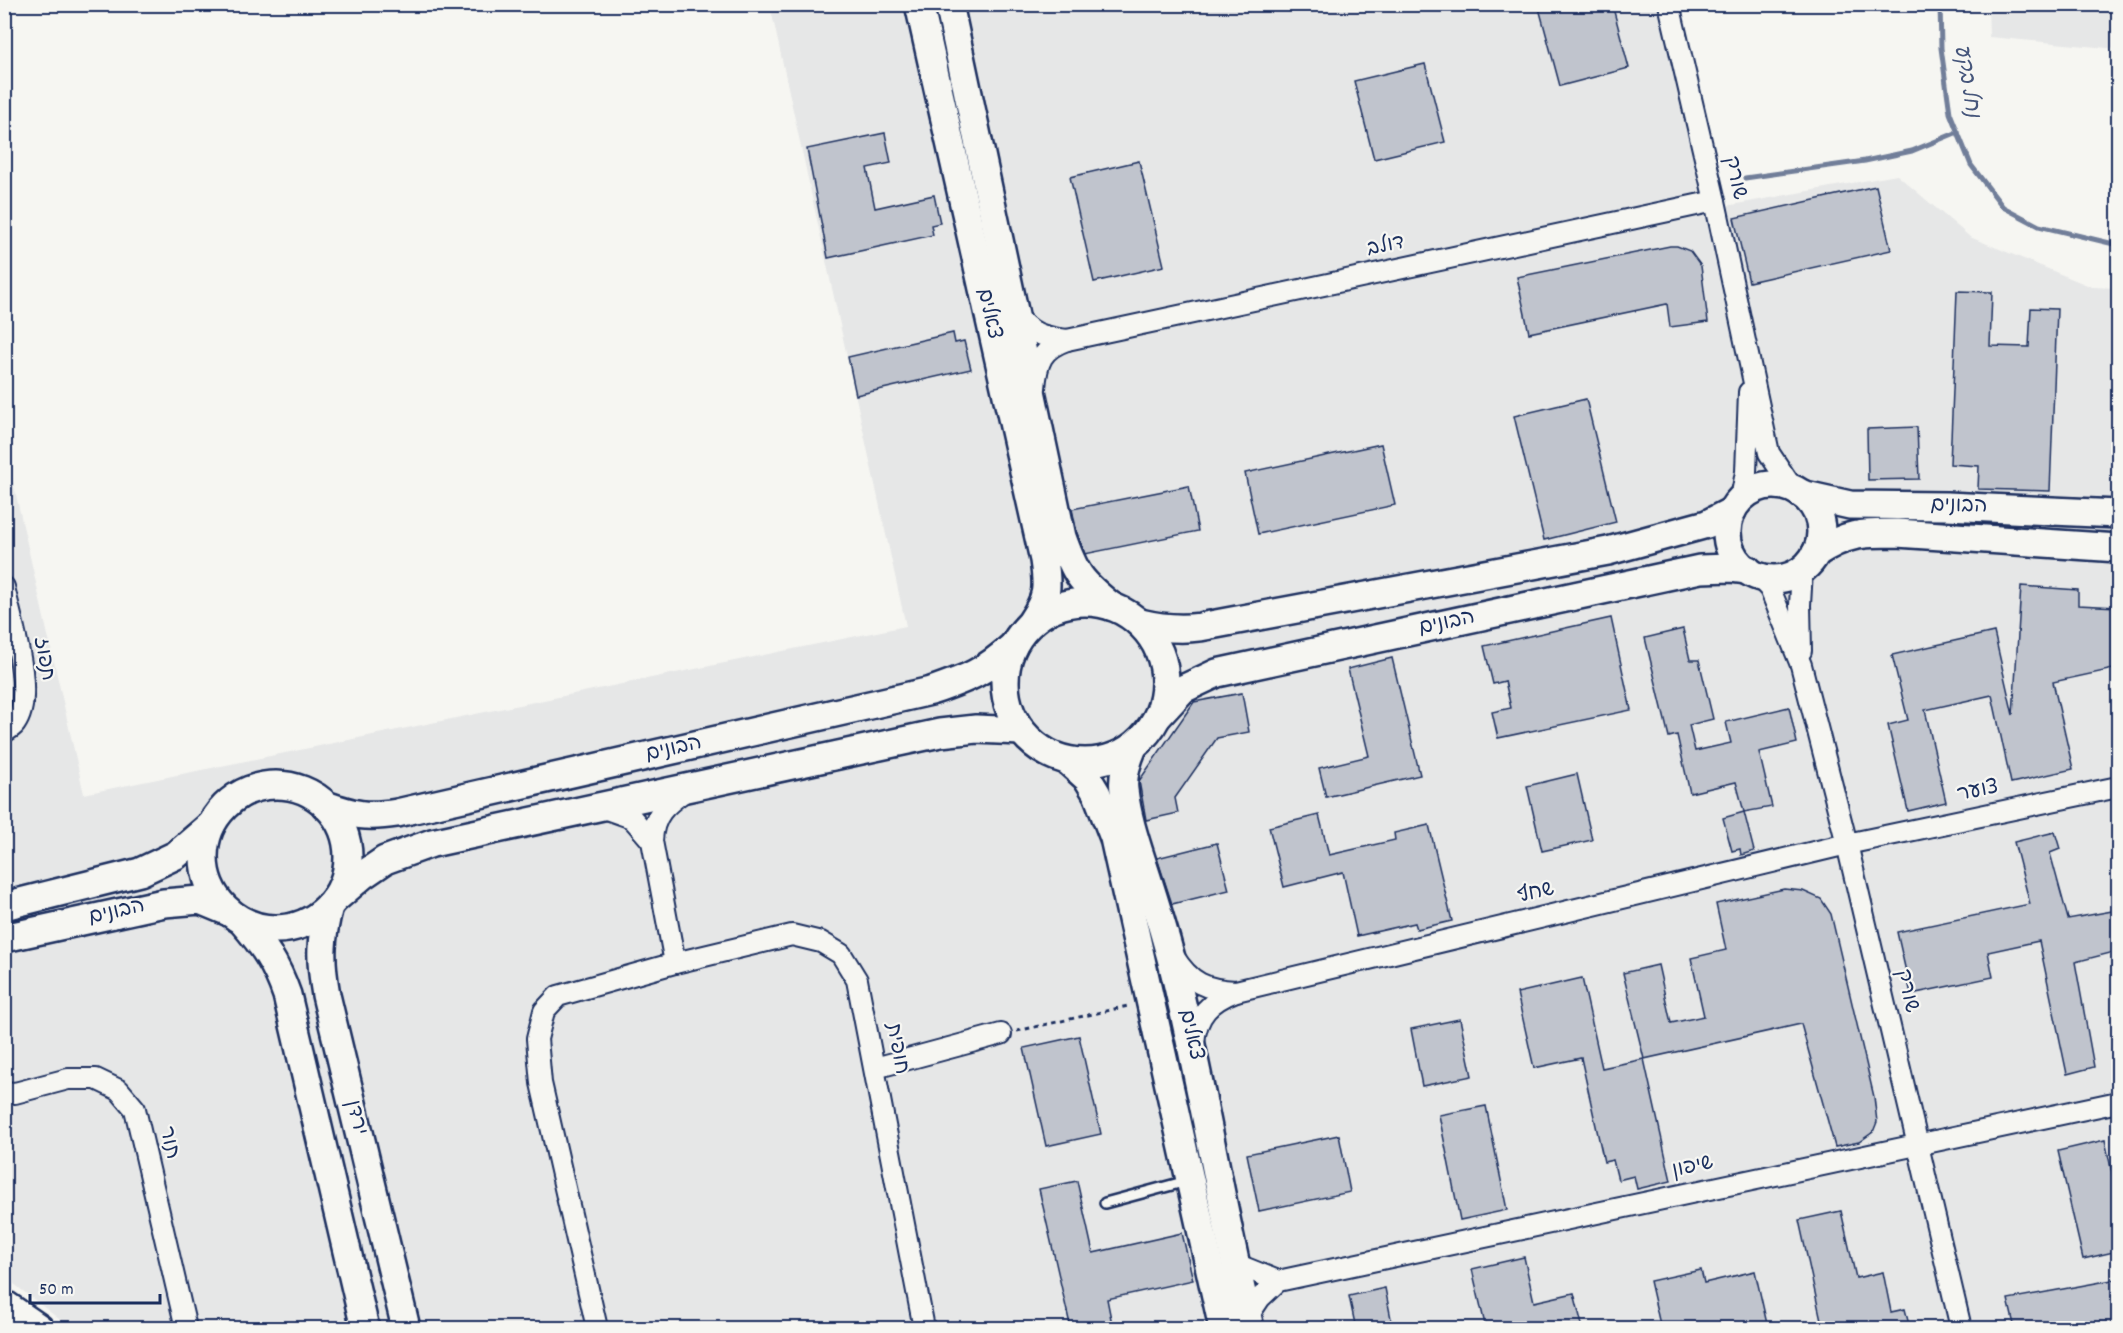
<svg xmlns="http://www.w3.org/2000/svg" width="2123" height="1333" font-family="Dekko,'Playpen Sans Hebrew',sans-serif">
	<rect width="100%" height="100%" fill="#f6f6f2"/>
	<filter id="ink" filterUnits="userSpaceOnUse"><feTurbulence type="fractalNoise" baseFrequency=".0167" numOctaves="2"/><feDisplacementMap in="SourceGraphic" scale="12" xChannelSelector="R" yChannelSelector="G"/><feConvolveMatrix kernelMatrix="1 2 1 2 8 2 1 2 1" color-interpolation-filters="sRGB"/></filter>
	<g filter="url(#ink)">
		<!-- built -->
		<g fill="#e6e7e7">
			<polygon points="770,5 1681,5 1726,206 1897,175 1970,237 2092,287 2118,288 2118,1328 77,1328 59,1319 5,1277 4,442 84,794 906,626"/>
			<polygon points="1988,5 2118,5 2118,49 1989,37"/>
		</g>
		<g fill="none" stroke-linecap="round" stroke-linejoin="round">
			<!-- stream -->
			<g stroke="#717e99" stroke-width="5">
				<polyline points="1940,4 1941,48 1950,113 1971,165 2003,207 2039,226 2118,245"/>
				<polyline points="1745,178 1865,161 1912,151 1958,132"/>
			</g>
		</g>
		<!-- building -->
		<g fill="#c0c4cd" stroke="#1b2f5e" stroke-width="1.5">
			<polygon points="1552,4 1612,4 1629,68 1560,86 1539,8"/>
			<polygon points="1425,64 1445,142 1374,159 1354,81"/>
			<polygon points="885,133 891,163 867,168 875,208 934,195 940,223 931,225 933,235 828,258 807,149"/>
			<polygon points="1139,161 1164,266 1094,282 1070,177"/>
			<polygon points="1876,186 1891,250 1749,282 1734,218"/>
			<polygon points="1670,246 1677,246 1690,251 1701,266 1708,322 1670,327 1667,304 1529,333 1517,277"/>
			<polygon points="1957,291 1992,292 1990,346 2029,347 2031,308 2057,309 2050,491 1978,489 1979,466 1950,464"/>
			<polygon points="953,333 955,343 964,341 971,369 856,395 848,357"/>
			<polygon points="1586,399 1616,522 1544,540 1514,416"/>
			<polygon points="1917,427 1919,479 1868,480 1867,429"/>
			<polygon points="1381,444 1395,505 1258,534 1245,473"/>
			<polygon points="1189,486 1198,531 1085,554 1077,533 1072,509"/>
			<polygon points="2021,586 2078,590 2078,605 2118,607 2118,668 2053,682 2073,769 2011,783 1992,695 1925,710 1946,802 1908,811 1888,725 1908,720 1892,655 1994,632 2013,715"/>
			<polygon points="1611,618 1631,710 1498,738 1492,712 1511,708 1505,681 1493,684 1484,646"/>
			<polygon points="1683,629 1690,660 1699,660 1713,719 1689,725 1695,751 1731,743 1726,722 1789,707 1797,743 1759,752 1772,807 1744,812 1736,782 1690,793 1677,735 1669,737 1645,638"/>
			<polygon points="1392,658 1420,775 1326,797 1319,768 1369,756 1348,669"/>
			<polygon points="1242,693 1249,732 1217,738 1175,798 1178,813 1146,820 1139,781 1194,702"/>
			<polygon points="1577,774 1592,840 1542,851 1527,786"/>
			<polygon points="1744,812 1754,851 1741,855 1740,849 1732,851 1723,818"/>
			<polygon points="1319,815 1329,855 1395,840 1394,833 1429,825 1452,921 1417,929 1415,923 1357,936 1343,872 1284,887 1269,827"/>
			<polygon points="2055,832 2060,849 2050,853 2068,919 2118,910 2118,951 2075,962 2094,1067 2067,1074 2039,941 1988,952 1993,977 1911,994 1897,932 2030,904 2014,842"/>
			<polygon points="1217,843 1229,890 1172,904 1157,858"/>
			<polygon points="1784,889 1803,891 1821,899 1831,914 1874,1097 1877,1122 1873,1132 1859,1142 1835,1147 1801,1024 1644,1059 1623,973 1658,965 1671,1023 1704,1016 1691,958 1726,950 1716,904"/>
			<polygon points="1582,978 1602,1068 1644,1059 1671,1181 1637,1189 1634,1176 1618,1180 1613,1160 1604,1162 1581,1058 1534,1068 1517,993"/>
			<polygon points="1460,1019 1472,1076 1422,1086 1411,1029"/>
			<polygon points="1079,1036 1101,1134 1046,1146 1024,1048"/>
			<polygon points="1486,1106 1507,1210 1460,1220 1439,1115"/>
			<polygon points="1339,1135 1350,1192 1259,1211 1247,1154"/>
			<polygon points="2105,1140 2118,1201 2118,1251 2083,1259 2058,1151"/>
			<polygon points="1077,1181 1093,1253 1182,1233 1193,1280 1107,1299 1113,1329 1071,1329 1039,1189"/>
			<polygon points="1841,1211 1856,1278 1883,1272 1891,1312 1905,1309 1910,1329 1823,1329 1799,1220"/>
			<polygon points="1524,1257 1534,1302 1574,1293 1583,1329 1486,1329 1472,1269"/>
			<polygon points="1701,1270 1704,1283 1755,1271 1767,1324 1745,1329 1661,1329 1650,1281"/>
			<polygon points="2118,1279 2118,1329 2015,1329 2008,1299"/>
			<polygon points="1385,1288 1393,1329 1356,1329 1349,1296"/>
		</g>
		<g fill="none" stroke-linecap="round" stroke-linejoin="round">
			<!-- lane casing -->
			<g stroke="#1b2f5e" stroke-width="14">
				<polyline id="lane" points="1105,1203 1187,1181"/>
			</g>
			<!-- street casing -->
			<g stroke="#1b2f5e" stroke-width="24">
				<g id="street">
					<polyline points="1669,4 1715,201 1769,453 1793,489"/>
					<path d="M1015 314C1030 334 1043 337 1067 340"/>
					<path d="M1035 388C1037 362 1041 349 1067 340L1715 201"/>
					<polyline points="1741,499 1746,472 1749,392"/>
					<polyline points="1758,576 1770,589 1801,665 1847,844 1961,1328"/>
					<path d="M4 587C11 620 36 696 15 724 13 727 8 730 4 732"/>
					<polyline points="1801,651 1800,605 1802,570"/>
					<path d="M685 791C665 805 653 815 652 841L675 963 792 935 821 942 841 954 857 980 924 1328"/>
					<polyline points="601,807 632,818 652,841"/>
					<path d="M1174 957C1190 983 1206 990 1236 991"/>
					<path d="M1194 1043C1196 1015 1210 1001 1236 991L1847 844 2118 787"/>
					<polyline points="875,1068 1001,1034"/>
					<polyline points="4,1092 15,1093 68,1079 96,1079 119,1090 135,1109 186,1328"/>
					<polyline points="1233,1251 1241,1266 1278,1281"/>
					<polyline points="1250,1325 1248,1316 1260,1298 1278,1281 2118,1102"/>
					<polyline points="597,1328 541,1083 537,1039 544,1011 558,996 675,963"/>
				</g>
			</g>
			<!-- secondary casing -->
			<g stroke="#1b2f5e" stroke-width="32">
				<g id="secondary">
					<path d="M919 4 1044 560C1048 588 1048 597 1032 621"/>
					<path d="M949 4 1062 537C1075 574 1080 581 1111 606"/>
					<circle cx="1774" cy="532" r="47"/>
					<polyline points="1801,494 1850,505 1947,506 2118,514"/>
					<path d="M1816 553C1847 533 1861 533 1897 533L2118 548"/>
					<circle cx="1085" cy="682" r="80"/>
					<path d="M1140 623C1161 628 1179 630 1200 627L1608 551 1707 524 1732 511"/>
					<polyline points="1159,715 1183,689 1217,673 1700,569 1731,568 1748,570"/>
					<path d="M1133 747C1127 761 1122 775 1124 790 1127 816 1135 840 1143 865 1155 902 1167 940 1176 978 1204 1094 1222 1212 1250 1328"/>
					<polyline points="1068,761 1088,779 1097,794 1114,838 1223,1328"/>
					<circle cx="276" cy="857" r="72"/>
					<path d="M325 805C355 815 366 818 397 813L931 691C968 678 983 673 1013 646"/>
					<polyline points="334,900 363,875 385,860 432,843 940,733 976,729 1021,731"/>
					<polyline points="4,906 140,872 176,855 211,825"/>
					<path d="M329 906C320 940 320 960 326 995L406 1328"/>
					<path d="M242 921C263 945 276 963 287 995L365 1328"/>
					<polyline points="4,938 164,903 200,900 229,912"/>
					<polyline points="4,1304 39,1328"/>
				</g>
			</g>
			<!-- path -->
			<polyline stroke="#1b2f5e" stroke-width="3" stroke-dasharray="4.5 4.5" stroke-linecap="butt" points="1017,1031 1128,1006"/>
			<!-- lane -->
			<use href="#lane" stroke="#f6f6f2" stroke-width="9"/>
			<!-- street -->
			<use href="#street" stroke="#f6f6f2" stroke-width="20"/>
			<!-- secondary -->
			<use href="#secondary" stroke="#f6f6f2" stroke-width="27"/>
		</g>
	</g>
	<g text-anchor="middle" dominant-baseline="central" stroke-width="4.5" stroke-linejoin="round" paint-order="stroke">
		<!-- street labels -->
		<g font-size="21" fill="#1b2f5e" stroke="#f6f6f2">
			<text transform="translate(1734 178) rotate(77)">שורק</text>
			<text transform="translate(1386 247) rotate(-12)">דולב</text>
			<text transform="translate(988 314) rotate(77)">צאלים</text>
			<text transform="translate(1959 507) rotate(1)">הבונים</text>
			<text transform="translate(1447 624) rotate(-12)">הבונים</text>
			<text transform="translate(43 659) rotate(81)">תפוז</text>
			<text transform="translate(674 750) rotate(-13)">הבונים</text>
			<text transform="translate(1978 792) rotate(-12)">צוער</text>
			<text transform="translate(1536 894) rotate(-13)">שחף</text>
			<text transform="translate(117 913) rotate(-13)">הבונים</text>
			<text transform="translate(1906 991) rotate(77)">שורק</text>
			<text transform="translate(1190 1035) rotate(77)">צאלים</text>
			<text transform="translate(896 1049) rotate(79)">חופית</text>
			<text transform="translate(355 1118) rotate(76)">ירדן</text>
			<text transform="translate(168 1143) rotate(77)">תור</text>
			<text transform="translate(1693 1168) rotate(-12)">שיפון</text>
		</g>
		<!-- water labels -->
		<g font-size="22" font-style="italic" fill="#46567b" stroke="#f6f6f2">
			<text transform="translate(1966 81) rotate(81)">נחל בקע</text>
		</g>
	</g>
	<!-- margin -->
	<rect width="2123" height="1333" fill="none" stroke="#f6f6f2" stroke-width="24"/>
	<rect x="12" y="12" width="2099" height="1309" fill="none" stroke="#1b2f5e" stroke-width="2" filter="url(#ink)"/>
	<!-- scale -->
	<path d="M30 1294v9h130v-9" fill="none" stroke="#1b2f5e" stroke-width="3"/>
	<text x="39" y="1294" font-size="18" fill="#1b2f5e" stroke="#f6f6f2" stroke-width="4.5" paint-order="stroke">50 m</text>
</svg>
